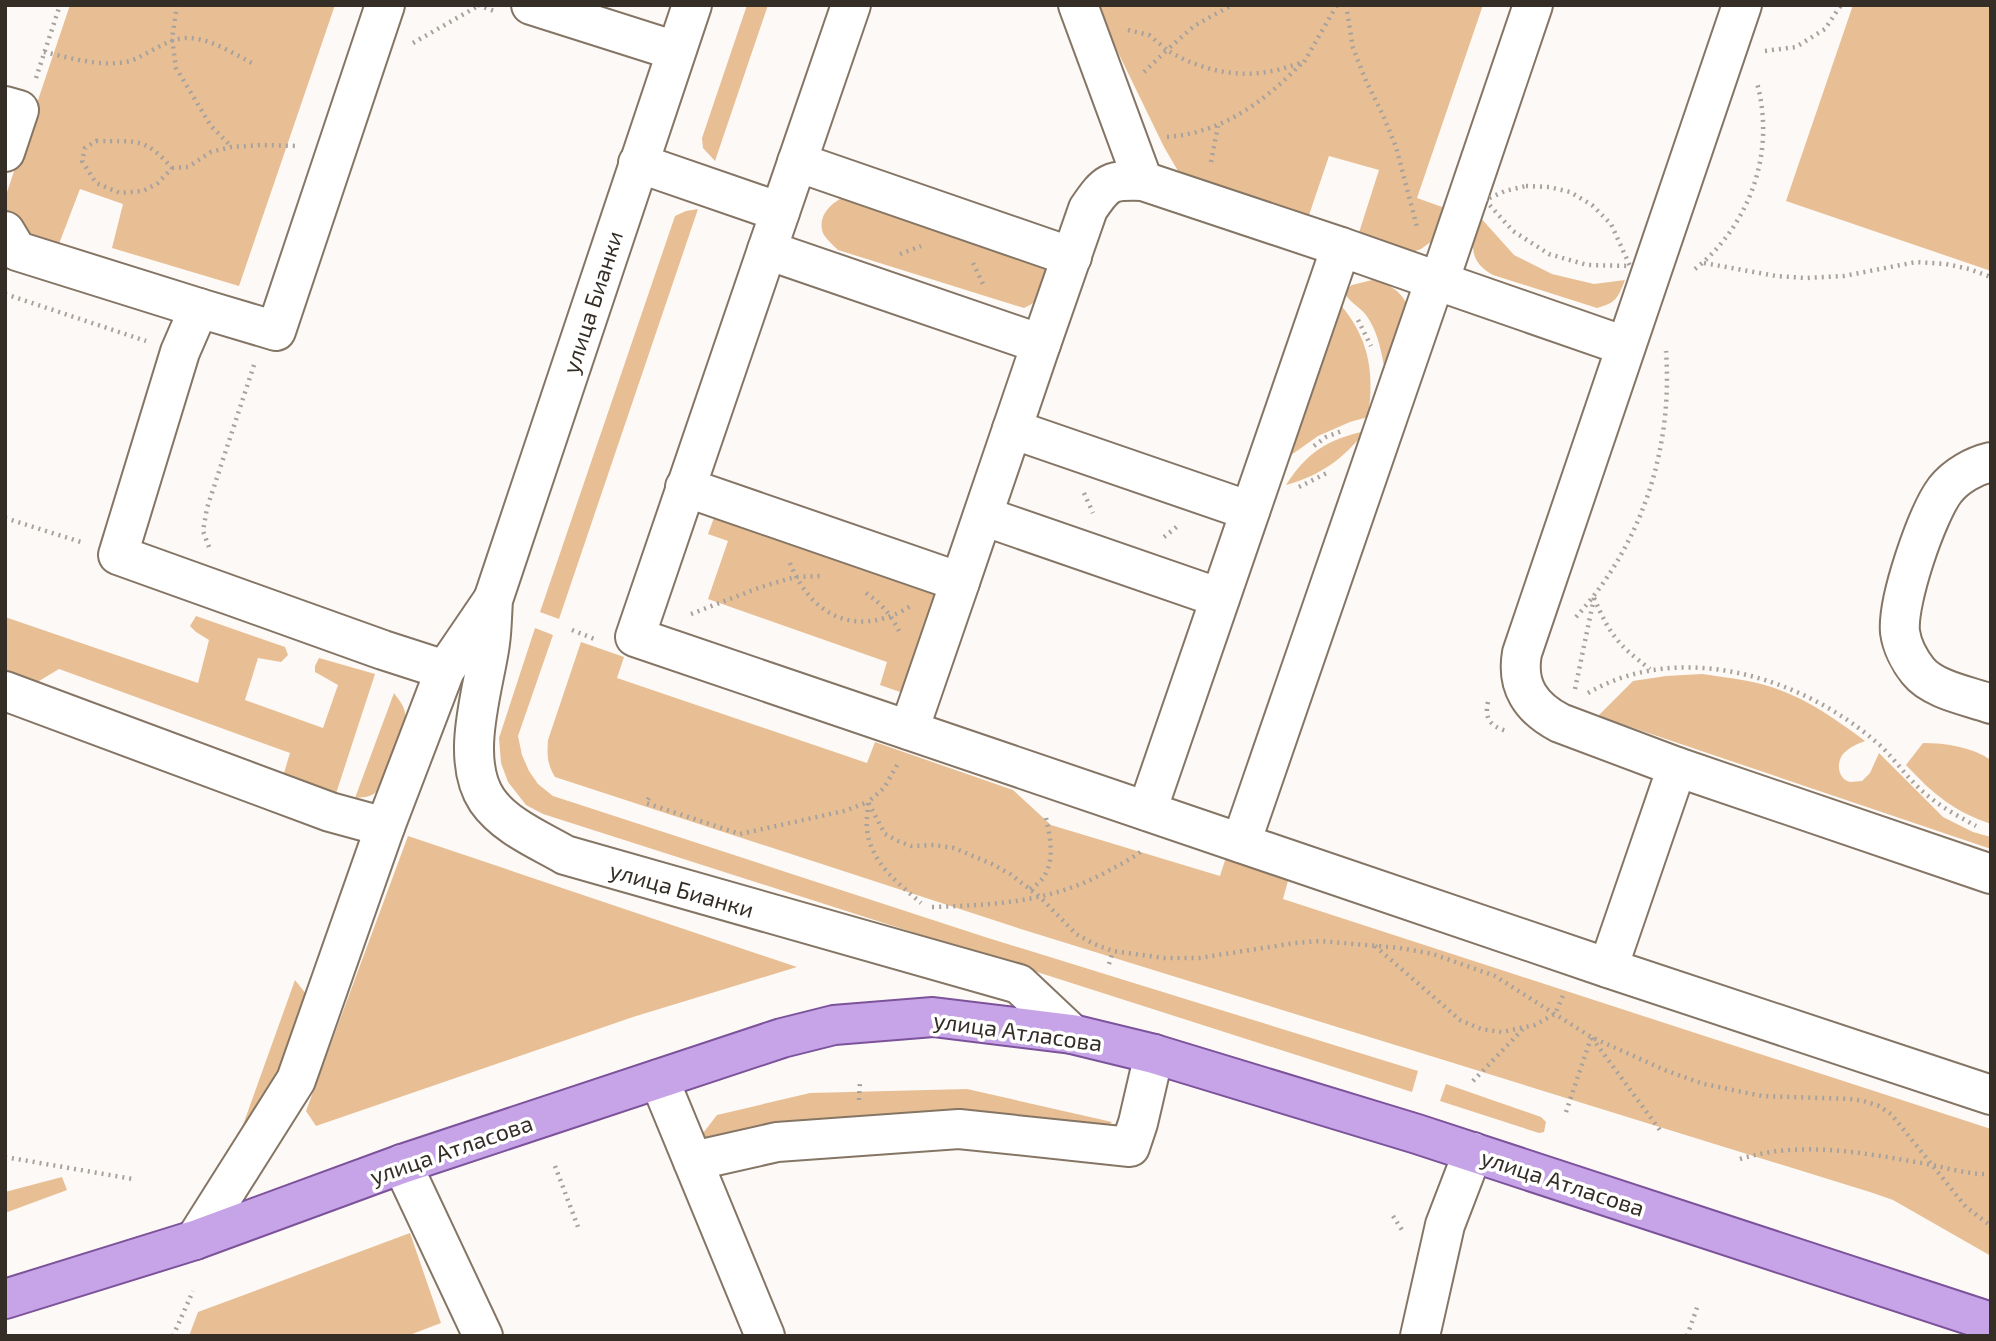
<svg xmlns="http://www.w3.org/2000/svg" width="1996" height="1341" font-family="'Exo 2',sans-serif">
	<rect width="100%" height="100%" fill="#fdf9f6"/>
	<!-- green -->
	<g fill="#e8bf94">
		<polygon points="70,5 335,5 239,286 112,248 123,204 80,189 57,249 21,240 5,210 5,198"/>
		<polygon points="747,5 768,5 715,161 703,148 702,138"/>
		<polygon points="1095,5 1483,5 1417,198 1445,208 1432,241 1421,249 1404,255 1356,242 1379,170 1329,156 1307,221 1197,185 1178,171 1164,147"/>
		<polygon points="1853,5 1991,5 1991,271 1786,201"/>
		<path d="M844 197 1042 257C1053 279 1048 298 1024 308L838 250C833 245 825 238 823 233 817 216 831 203 844 197Z"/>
		<polygon points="698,209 559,619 540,612 675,216 686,211"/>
		<path d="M1479 216 1514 255 1552 274 1594 284 1625 280C1618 298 1616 303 1597 308L1493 275C1467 261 1471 242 1479 216Z"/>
		<path d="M1372 280C1388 283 1405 292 1408 310 1409 320 1391 371 1387 384 1383 361 1380 334 1366 315 1359 306 1348 302 1344 291L1352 285Z"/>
		<path d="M1338 302C1369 336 1375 373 1368 417L1350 422 1318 436 1284 460Z"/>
		<path d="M1365 431C1344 459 1319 476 1286 485 1307 452 1327 440 1365 431Z"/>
		<polygon points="715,515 932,591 934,597 903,693 880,685 887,662 708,599 728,541 708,534"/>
		<polygon points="196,616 285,647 288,655 281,662 258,658 245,700 323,728 338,685 315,672 315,666 319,658 375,674 330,812 278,793 290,753 59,669 39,681 22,698 5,691 5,617 198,683 209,640 196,632 190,626"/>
		<polygon points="535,628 553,635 518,736 522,755 529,771 538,784 553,796 985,937 1418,1071 1412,1092 543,814 526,805 508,782 501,763 499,738"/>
		<path d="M581 642 624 657 617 678 867 763 875 742 1013 790 1051 825 1220 876 1228 851 1291 870 1283 899 1991 1129V1256L1893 1200 1873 1193 1024 930 555 777C547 764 547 755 548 740Z"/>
		<path d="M1702 674C1722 677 1742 679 1761 684 1800 694 1833 717 1865 741 1857 744 1850 747 1844 753 1836 761 1837 779 1850 782 1854 782 1858 781 1862 781L1870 773 1879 753 1943 817 1973 832 1991 837V849L1598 716 1633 681 1666 676Z"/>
		<path d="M394 693C398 699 404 705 405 713 406 734 391 777 376 792 370 798 362 797 355 798Z"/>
		<path d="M1923 743C1947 743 1971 747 1991 760V824C1953 811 1933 794 1906 765Z"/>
		<polygon points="408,836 797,967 633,1017 316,1126 306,1111"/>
		<polygon points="295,980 306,994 288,1065 239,1136"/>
		<polygon points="1446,1084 1541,1117 1546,1122 1544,1132 1539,1133 1440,1101"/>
		<polygon points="967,1089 1112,1122 1100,1133 705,1153 700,1137 717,1115 810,1093"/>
		<polygon points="62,1177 67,1190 5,1213 5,1192"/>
		<polygon points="410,1233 441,1323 407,1336 189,1336 198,1312"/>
	</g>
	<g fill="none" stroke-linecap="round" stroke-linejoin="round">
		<!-- minor casing -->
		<g stroke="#857565" stroke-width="42">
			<g id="minor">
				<polyline points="385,5 276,331 199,308 180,352 118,555 383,650 445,670"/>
				<polyline points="531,5 676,51"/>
				<path d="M692 5 493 600C492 614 492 629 490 643 484 688 459 758 487 800 505 826 539 840 565 855L1019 984 1072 1034"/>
				<polyline points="1078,5 1143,181"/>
				<polyline points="5,106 19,110 5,152"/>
				<polyline points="797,162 1072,257"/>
				<polyline points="638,163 780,212"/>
				<polyline points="5,231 17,251 199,308"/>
				<polyline points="767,250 635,637 1608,968 1991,1095"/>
				<polyline points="1435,280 1625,346"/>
				<polyline points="1439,282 1533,5"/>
				<path d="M1041 344 1088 209C1107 181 1110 180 1143 181L1341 247"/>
				<polyline points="1012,429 1250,511"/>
				<path d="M1991 462C1974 466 1956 476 1945 490 1927 514 1897 601 1900 632 1902 646 1910 661 1918 671 1933 690 1969 696 1991 704"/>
				<polyline points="685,487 960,582 1041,344 767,250 851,5"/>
				<polyline points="983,516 1220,598"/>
				<polyline points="5,691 330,812 385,827"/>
				<polyline points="909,730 960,582"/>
				<polyline points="1677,767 1991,874"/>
				<polyline points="1147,811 1341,247 1435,280 1241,843"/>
				<path d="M1608 968 1677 767 1560 723C1531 708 1516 686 1522 653L1742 5"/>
				<polyline points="659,1079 765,1336"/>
				<polyline points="693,1161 777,1142 959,1129 1130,1147 1138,1123 1154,1054"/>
				<polyline points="402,1164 483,1336"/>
				<polyline points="195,1240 296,1080 385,827 445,670 492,601"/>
				<polyline points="1420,1336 1445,1225 1473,1152"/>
			</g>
		</g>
		<!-- major casing -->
		<g stroke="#7c539a" stroke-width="42">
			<polyline id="major" points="5,1299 195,1240 402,1164 782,1038 834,1025 933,1017 1072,1034 1154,1054 1417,1134 1991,1322"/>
		</g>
		<!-- path -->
		<g stroke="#a7a29d" stroke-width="4.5" stroke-dasharray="2 5" stroke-linecap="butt">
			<polyline points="177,5 172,39 176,68 211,126 231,146"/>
			<polyline points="478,5 494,11"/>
			<polyline points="1346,5 1353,48 1366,81 1383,115 1396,147 1417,227"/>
			<polyline points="1128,30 1149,35 1167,50 1194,26 1232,5"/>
			<polyline points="413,43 478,6"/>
			<polyline points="1765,51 1796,47 1825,29 1841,5"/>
			<path d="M44 52C71 58 103 68 130 61 150 54 168 37 189 38 212 39 234 54 254 64"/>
			<path d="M1144 72 1167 50C1197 69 1237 79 1272 71 1283 69 1293 65 1304 62L1337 5"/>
			<polyline points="36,78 60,5"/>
			<path d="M1167 137C1223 133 1265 101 1303 62"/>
			<path d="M96 141C136 142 144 136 172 168L158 183 143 191 120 193 96 183 82 161 85 148Z"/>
			<polyline points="1211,162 1218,126"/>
			<polyline points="172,168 188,167 211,152 231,147 261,145 299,146"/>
			<polygon points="1526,186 1549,187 1570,192 1592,205 1611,224 1630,266 1587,265 1549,254 1513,231 1485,200 1505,191"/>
			<polyline points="900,254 921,246"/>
			<polyline points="973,263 983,284"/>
			<polyline points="1704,263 1776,276 1806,278 1844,276 1916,262 1946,264 1969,269 1991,277"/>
			<path d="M1695 269C1750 225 1776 152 1757 83"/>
			<polyline points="5,294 146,341"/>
			<polyline points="1358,320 1371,346"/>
			<polyline points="1314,446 1326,437 1344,430"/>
			<polyline points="1299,487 1329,472"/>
			<polyline points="1084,493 1093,513"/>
			<polyline points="5,518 84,543"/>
			<polyline points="1164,537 1179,525"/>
			<polyline points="209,547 203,531 207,508 254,365"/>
			<path d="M790 563C807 607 845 635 893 615 899 613 906 609 912 605"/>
			<path d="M866 593C882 604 892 616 900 633"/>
			<path d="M1594 598C1610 635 1618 645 1650 669"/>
			<polyline points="691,614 761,587 795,577 822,576"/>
			<path d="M1576 617C1642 544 1673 449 1666 351"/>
			<polyline points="572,630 597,640"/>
			<polyline points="1575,689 1594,598"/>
			<path d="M1588 693C1679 640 1799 676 1875 741 1890 753 1901 770 1915 784 1932 802 1954 814 1976 826"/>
			<path d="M1488 702C1484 719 1491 726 1506 731"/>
			<polyline points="897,765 884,788 868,802 885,834 898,841 911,846 934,845 954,848 992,864 1010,874 1040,897 1076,934 1094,944 1113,951 1164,958 1199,958 1295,943 1320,941 1400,948 1433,954 1495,976 1591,1037 1667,1071 1704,1084 1762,1096 1850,1099 1864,1101 1879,1106 1891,1114 1966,1207 1991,1226"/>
			<path d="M649 798 646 803 740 834 844 811 868 802C868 811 866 821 867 830 871 863 898 883 921 903"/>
			<path d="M1030 889C1057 874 1052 844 1046 818"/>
			<path d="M932 907C996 905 1053 902 1110 870 1121 864 1133 858 1143 850"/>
			<polyline points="1375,946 1460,1020 1481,1029 1502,1032 1535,1025 1555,1014 1564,993"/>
			<polyline points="1109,964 1113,951"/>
			<polyline points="1592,1038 1662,1133"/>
			<polyline points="1473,1081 1523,1029"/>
			<polyline points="859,1100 860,1081"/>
			<polyline points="1566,1112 1591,1038"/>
			<polyline points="5,1157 133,1179"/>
			<path d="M1740 1159C1802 1140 1864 1153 1927 1164 1948 1168 1969 1175 1991 1174"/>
			<polyline points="555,1166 578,1227"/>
			<polyline points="1393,1216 1404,1233"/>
			<polyline points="173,1336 193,1291"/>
			<polyline points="1687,1336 1698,1305"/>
		</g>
		<!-- minor -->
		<use href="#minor" stroke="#fff" stroke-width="38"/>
		<!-- major -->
		<use href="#major" stroke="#c7a4e8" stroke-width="38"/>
	</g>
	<g text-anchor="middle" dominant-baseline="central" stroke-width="7" stroke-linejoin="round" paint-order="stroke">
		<!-- street labels -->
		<g font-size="23" fill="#352e27" stroke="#fff">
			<text transform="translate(592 302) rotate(-72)">улица Бианки</text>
			<text transform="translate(682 889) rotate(16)">улица Бианки</text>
			<text transform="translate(1018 1031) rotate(8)">улица Атласова</text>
			<text transform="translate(451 1149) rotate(-19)">улица Атласова</text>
			<text transform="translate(1563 1182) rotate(18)">улица Атласова</text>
		</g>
	</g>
	<!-- border -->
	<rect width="1996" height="1341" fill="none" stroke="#352e27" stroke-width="14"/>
</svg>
